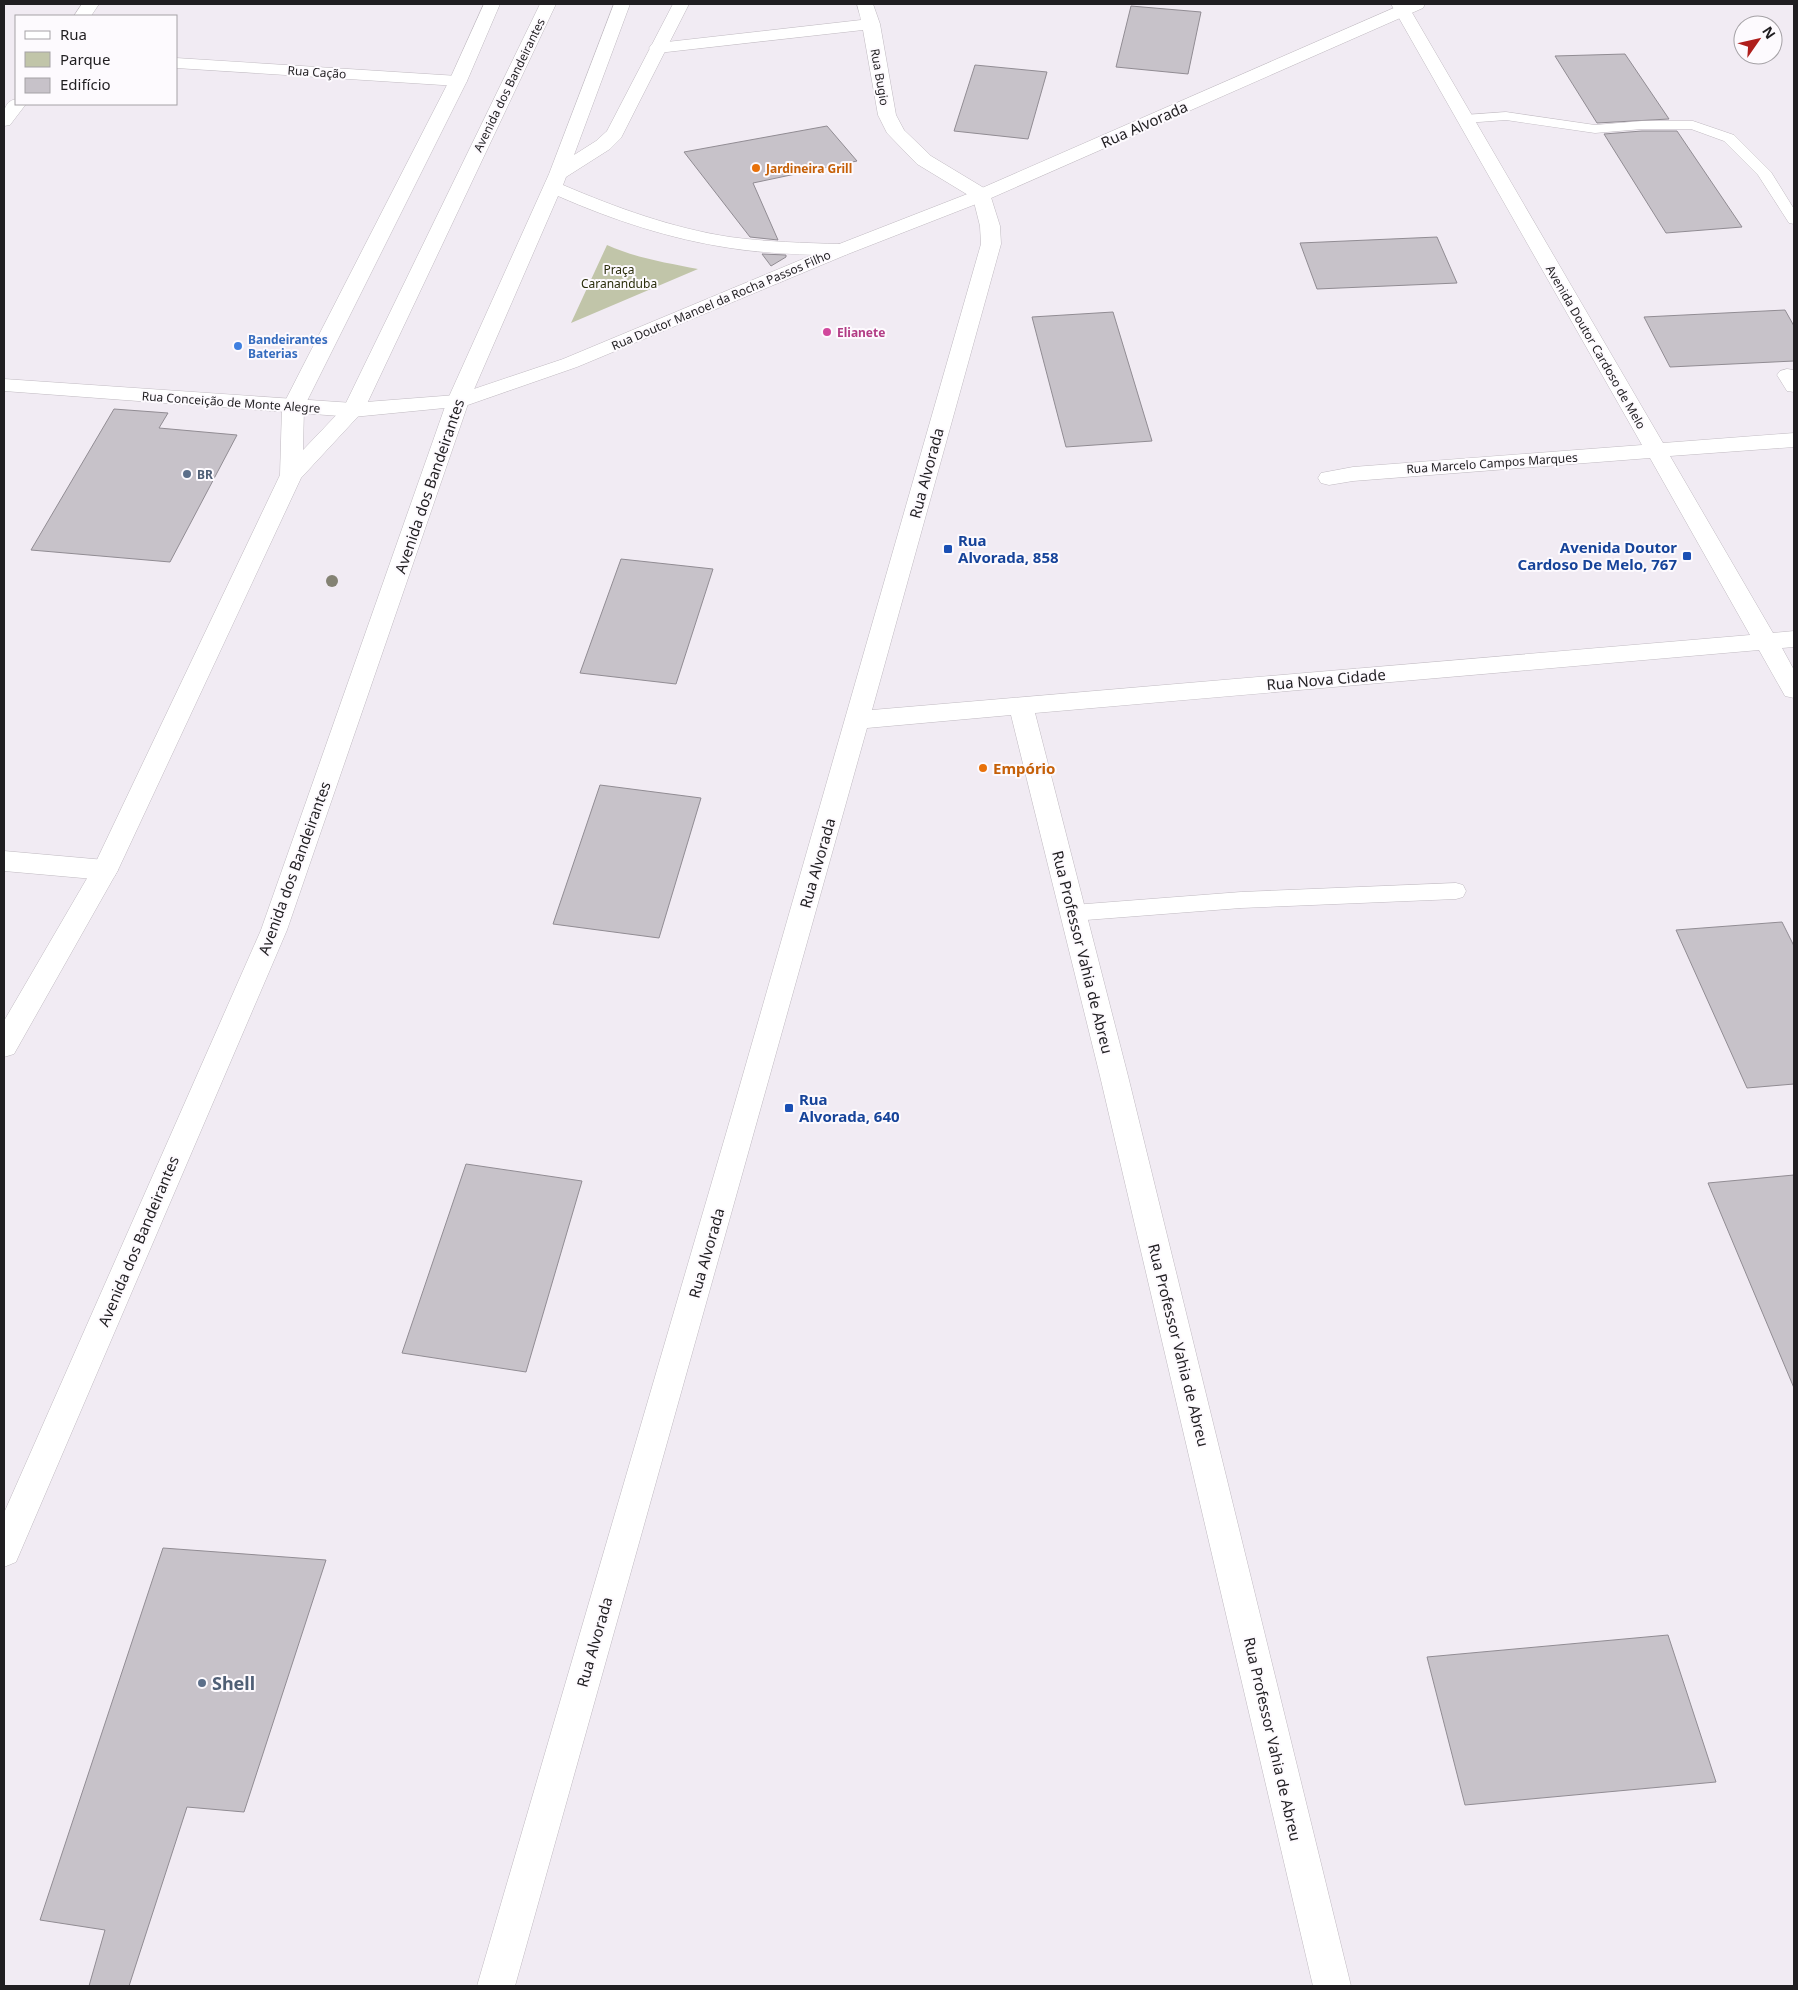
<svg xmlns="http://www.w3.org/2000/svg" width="1798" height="1990" font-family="'Noto Sans',sans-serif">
	<rect width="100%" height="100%" fill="#f1ebf3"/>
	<!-- green -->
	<path fill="#c1c5a9" d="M607 245C636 258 667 263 698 269L571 323Z"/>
	<!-- building -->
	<g fill="#c7c2c9" stroke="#918c93">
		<polygon points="1131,6 1201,12 1188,74 1116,67"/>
		<polygon points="1625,54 1669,119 1597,123 1555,56"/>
		<polygon points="975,65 1047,72 1028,139 954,131"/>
		<polygon points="827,126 857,161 753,183 778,240 750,237 684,152"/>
		<polygon points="1642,131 1677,131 1742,227 1666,233 1604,134"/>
		<polygon points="1437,237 1457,283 1317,289 1300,243"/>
		<polygon points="762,254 786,255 786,257 771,266"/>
		<polygon points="1785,310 1794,326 1794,361 1670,367 1644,317"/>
		<polygon points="1113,312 1152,441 1066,447 1032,317"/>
		<polygon points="114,409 168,413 159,428 237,435 170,562 31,550"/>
		<polygon points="621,559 713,569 676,684 580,673"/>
		<polygon points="600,785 701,798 659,938 553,924"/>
		<polygon points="1782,922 1794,946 1794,1084 1747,1088 1676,930"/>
		<polygon points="466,1164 582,1181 526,1372 402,1353"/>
		<polygon points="1794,1175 1794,1388 1708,1183"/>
		<polygon points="163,1548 326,1560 244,1812 187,1807 129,1986 89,1986 105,1930 40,1920"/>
		<polygon points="1668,1635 1716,1782 1465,1805 1427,1657"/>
	</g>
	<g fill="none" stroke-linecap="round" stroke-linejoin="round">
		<!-- service casing -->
		<g stroke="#c0bac1" stroke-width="1">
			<g id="service">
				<polygon points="1506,112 1595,125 1642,121 1693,121 1734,135 1771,172 1794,209 1794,224 1789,223 1758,175 1724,141 1691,129 1642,129 1595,133 1506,120 1465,123 1458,119 1465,115"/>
				<polygon points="1456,883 1463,885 1466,891 1463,897 1456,899 1241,908 1073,921 1066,919 1063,913 1066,907 1073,905 1241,892"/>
			</g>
		</g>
		<!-- minor casing -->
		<g stroke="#c0bac1" stroke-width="1">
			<g id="minor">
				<polygon points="82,4 99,4 91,16 74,16"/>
				<polygon points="857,4 873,4 880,24 896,115 904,130 931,156 989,191 1000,226 1001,244 872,710 1750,635 1650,458 1353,481 1329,485 1321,483 1318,478 1321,473 1353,467 1642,445 1391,4 1407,4 1663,443 1794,433 1794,447 1670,456 1773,633 1794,631 1794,647 1782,648 1794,670 1794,698 1785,696 1759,650 1035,713 1128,1076 1351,1986 1313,1986 1100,1076 1011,715 867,728 515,1986 477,1986 730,1120 981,244 980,226 973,198 917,164 887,133 878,115 863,30 658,53 652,52 649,48 652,44 658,43 861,20"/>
				<polygon points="176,58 458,76 464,77 467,81 464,85 458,86 176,68"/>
				<path d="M16 99V104H26L10 125 4 126C4 115 2 102 16 99Z"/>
				<polygon points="1787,369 1794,370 1794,392 1787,391 1777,375 1780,371"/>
				<polygon points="4,851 105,860 114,863 118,870 114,877 105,880 4,871"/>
			</g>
		</g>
		<!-- tertiary casing -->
		<g stroke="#c0bac1" stroke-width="1">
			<polygon id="tertiary" points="1403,4 1425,4 1423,8 989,199 848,254 577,367 465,406 353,417 4,391 4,379 353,403 456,395 563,359 834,246 975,191"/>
		</g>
		<!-- trunk casing -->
		<g stroke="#c0bac1" stroke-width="1">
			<g id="trunk">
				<polygon points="484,4 500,4 467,81 304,407 303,450 344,407 540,4 556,4 364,410 301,478 118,870 14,1054 4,1057 4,1021 93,868 280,475 282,407 449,81"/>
				<path d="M614 4H630L574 155 596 141 607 131 673 4H689L621 138 610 149 566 177 563 185C617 208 672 228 730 237 767 242 804 243 841 244L848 246 851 250 848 254 841 256C804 254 767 254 730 248 670 239 613 220 558 196L469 401 287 930 16 1562 4 1567V1513L261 930 447 401 549 174Z"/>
			</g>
		</g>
		<!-- service -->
		<use href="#service" fill="#fff" fill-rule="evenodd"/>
		<!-- minor -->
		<use href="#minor" fill="#fff" fill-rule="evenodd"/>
		<!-- tertiary -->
		<use href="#tertiary" fill="#fff" fill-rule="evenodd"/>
		<!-- trunk -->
		<use href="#trunk" fill="#fff" fill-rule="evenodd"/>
	</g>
	<!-- trees -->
	<circle fill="#848273" cx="332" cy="581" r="6"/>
	<!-- markers -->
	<g fill="#e8710a" stroke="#fdfafe" stroke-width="2">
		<circle cx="756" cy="168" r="5"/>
		<circle cx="983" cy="768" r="5"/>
	</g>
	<circle fill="#d1479c" stroke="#fdfafe" stroke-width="2" cx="827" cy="332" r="5"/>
	<circle fill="#3f7fe0" stroke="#fdfafe" stroke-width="2" cx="238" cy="346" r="5"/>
	<g fill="#5c6f8a" stroke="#fdfafe" stroke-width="2">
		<circle cx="187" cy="474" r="5"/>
		<circle cx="202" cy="1683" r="5"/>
	</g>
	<g fill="#1a4fb4" stroke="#fdfafe" stroke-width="2">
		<rect x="943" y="544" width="10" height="10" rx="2.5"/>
		<rect x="1682" y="551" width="10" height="10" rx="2.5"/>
		<rect x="784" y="1103" width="10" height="10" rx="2.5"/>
	</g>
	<g text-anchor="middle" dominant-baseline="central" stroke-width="4" stroke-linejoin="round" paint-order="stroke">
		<!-- far-street labels -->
		<g font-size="12" fill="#201e21" stroke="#fdfafe">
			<text transform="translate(317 72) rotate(4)">Rua Cação</text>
			<text transform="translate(880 77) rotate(80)">Rua Bugio</text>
			<text transform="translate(509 85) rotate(-64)">Avenida dos Bandeirantes</text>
			<text transform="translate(721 300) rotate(-23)">Rua Doutor Manoel da Rocha Passos Filho</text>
			<text transform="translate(1596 347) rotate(60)">Avenida Doutor Cardoso de Melo</text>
			<text transform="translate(231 402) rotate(4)">Rua Conceição de Monte Alegre</text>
			<text transform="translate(1492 463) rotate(-4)">Rua Marcelo Campos Marques</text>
		</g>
		<!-- far-food labels -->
		<g font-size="12" font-weight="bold" fill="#c56008" stroke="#fdfafe" text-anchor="start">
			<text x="766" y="168">Jardineira Grill</text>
		</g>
		<!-- far-park labels -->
		<g font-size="12" fill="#2a2d0b" stroke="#fdfafe">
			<text x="619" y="269">Praça<tspan x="619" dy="14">Carananduba</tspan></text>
		</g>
		<!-- far-hotel labels -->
		<g font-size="12" font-weight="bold" fill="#b23c85" stroke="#fdfafe" text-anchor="start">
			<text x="837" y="332">Elianete</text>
		</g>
		<!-- far-shop labels -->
		<g font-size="12" font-weight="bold" fill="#366cbe" stroke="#fdfafe" text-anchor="start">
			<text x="248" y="339">Bandeirantes<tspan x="248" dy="14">Baterias</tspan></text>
		</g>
		<!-- far-service labels -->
		<g font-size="12" font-weight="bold" fill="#4e5e75" stroke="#fdfafe" text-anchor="start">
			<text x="197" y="474">BR</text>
		</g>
		<!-- street labels -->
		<g font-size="15" fill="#201e21" stroke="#fdfafe">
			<text transform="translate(1144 124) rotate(-24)">Rua Alvorada</text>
			<text transform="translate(926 473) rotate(-75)">Rua Alvorada</text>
			<text transform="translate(429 486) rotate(-71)">Avenida dos Bandeirantes</text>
			<text transform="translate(1326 679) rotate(-5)">Rua Nova Cidade</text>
			<text transform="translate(817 863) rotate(-74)">Rua Alvorada</text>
			<text transform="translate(294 868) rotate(-70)">Avenida dos Bandeirantes</text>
			<text transform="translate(1083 952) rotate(76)">Rua Professor Vahia de Abreu</text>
			<text transform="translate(138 1241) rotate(-67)">Avenida dos Bandeirantes</text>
			<text transform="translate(706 1253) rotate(-74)">Rua Alvorada</text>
			<text transform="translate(1179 1345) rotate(76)">Rua Professor Vahia de Abreu</text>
			<text transform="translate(594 1642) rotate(-74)">Rua Alvorada</text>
			<text transform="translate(1273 1739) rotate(77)">Rua Professor Vahia de Abreu</text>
		</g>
		<!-- transit labels -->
		<g font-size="15" font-weight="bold" fill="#164399" stroke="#fdfafe" text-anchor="start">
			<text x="958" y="540">Rua<tspan x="958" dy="17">Alvorada, 858</tspan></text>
			<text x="1677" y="547" text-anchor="end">Avenida Doutor<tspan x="1677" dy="17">Cardoso De Melo, 767</tspan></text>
			<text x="799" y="1099">Rua<tspan x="799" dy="17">Alvorada, 640</tspan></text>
		</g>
		<!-- food labels -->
		<g font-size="15" font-weight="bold" fill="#c56008" stroke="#fdfafe" text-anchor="start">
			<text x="993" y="768">Empório</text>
		</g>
		<!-- near-service labels -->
		<g font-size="18" font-weight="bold" fill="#4e5e75" stroke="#fdfafe" text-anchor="start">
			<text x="212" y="1683">Shell</text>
		</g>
	</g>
	<!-- border -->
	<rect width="1798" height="1990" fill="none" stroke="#201e21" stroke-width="10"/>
	<!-- legend -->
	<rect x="15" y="15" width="162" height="90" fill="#fdfafe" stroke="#a5a2a6"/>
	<rect x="25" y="31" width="25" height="8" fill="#ffffff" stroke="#a5a2a6"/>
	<text x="60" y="40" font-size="15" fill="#201e21">Rua</text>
	<rect x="25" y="52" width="25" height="15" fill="#c1c5a9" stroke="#a5a2a6"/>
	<text x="60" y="65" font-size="15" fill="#201e21">Parque</text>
	<rect x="25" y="78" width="25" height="15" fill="#c7c2c9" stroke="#a5a2a6"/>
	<text x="60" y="90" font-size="15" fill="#201e21">Edifício</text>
	<!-- north arrow -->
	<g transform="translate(1758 40) rotate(56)"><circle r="24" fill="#fdfafe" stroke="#a5a2a6"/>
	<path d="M0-4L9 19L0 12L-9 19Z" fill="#af1e1c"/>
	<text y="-8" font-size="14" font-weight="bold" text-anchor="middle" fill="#201e21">N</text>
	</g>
</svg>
